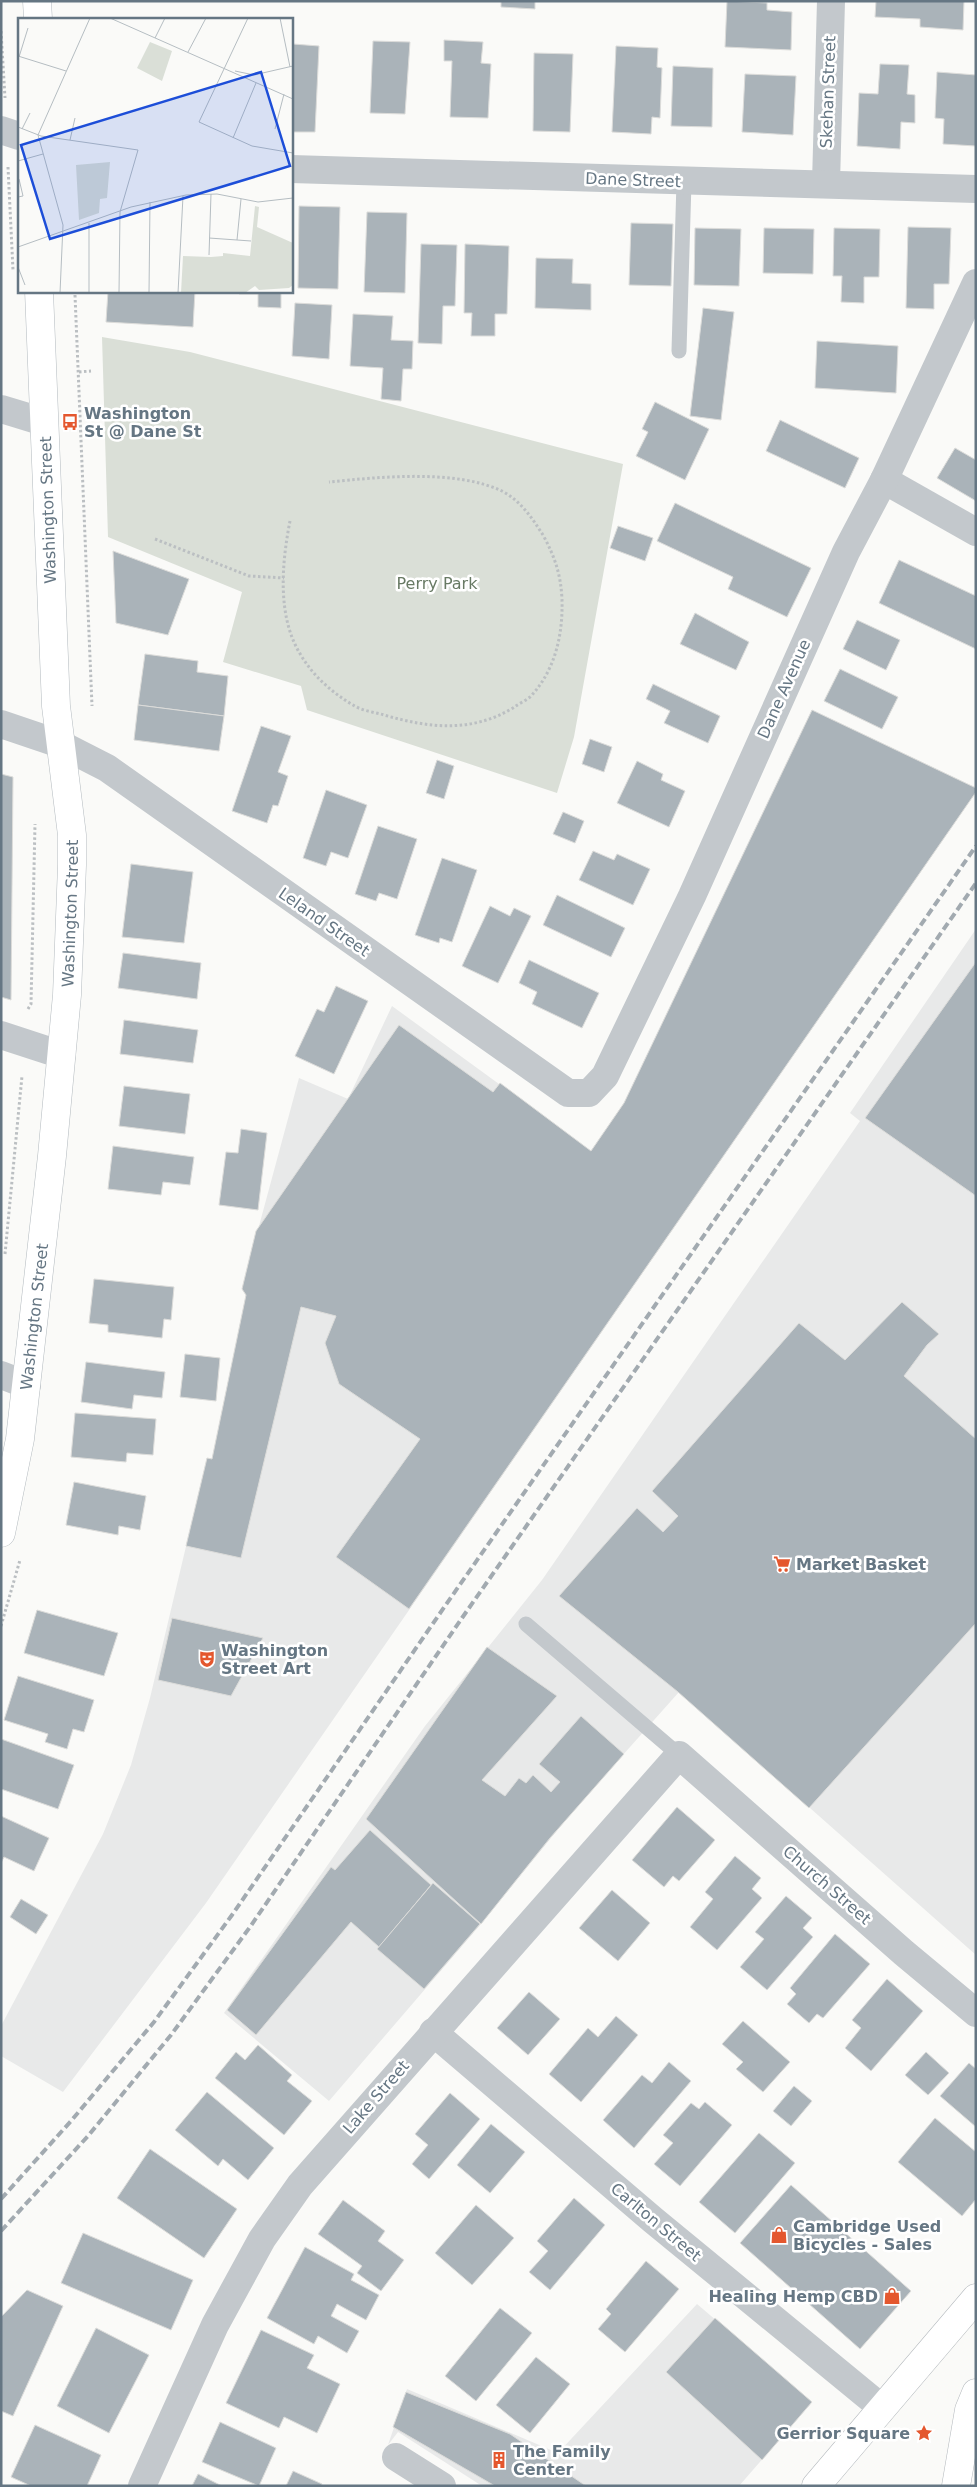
<svg xmlns="http://www.w3.org/2000/svg" width="977" height="2487" font-family="'DejaVu Sans',sans-serif">
	<rect width="100%" height="100%" fill="#fafaf8"/>
	<!-- built -->
	<g fill="#e8e9e9">
		<polygon points="812,710 976,788 976,792 206,1903 63,2092 1,2056 1,2026 103,1834 131,1765 150,1698 207,1458 212,1459 246,1295 242,1289 299,1078 348,1099 392,1006 591,1151 624,1103"/>
		<polygon points="976,929 976,1955 679,1692 573,1811 481,1924 329,2101 224,2013 425,1726 542,1580 860,1121 850,1113"/>
		<polygon points="697,2304 812,2402 739,2486 482,2486 398,2432 388,2445 407,2389 558,2453"/>
	</g>
	<!-- green -->
	<polygon fill="#dadfd7" points="102,337 190,352 623,464 574,737 557,793 307,710 301,686 223,662 242,592 108,537"/>
	<!-- building -->
	<g fill="#aab3b9" stroke="#dcdcda">
		<polygon points="501,1 535,1 535,9 501,7"/>
		<polygon points="727,1 767,3 767,10 792,12 791,50 725,47"/>
		<polygon points="876,1 964,1 963,30 920,27 920,19 875,17"/>
		<polygon points="444,40 483,42 481,63 491,64 488,118 450,117 452,61 444,61"/>
		<polygon points="373,41 410,42 405,114 370,113"/>
		<polygon points="293,44 319,46 315,132 291,132"/>
		<polygon points="616,46 658,48 657,67 662,68 660,118 652,117 651,134 612,132"/>
		<polygon points="534,53 573,54 570,132 533,131"/>
		<polygon points="880,64 909,65 907,94 915,95 915,123 901,122 900,149 857,146 859,93 878,94"/>
		<polygon points="673,66 713,68 712,127 671,126"/>
		<polygon points="937,72 976,75 976,146 943,144 944,119 935,118"/>
		<polygon points="745,74 796,76 793,135 742,132"/>
		<polygon points="299,206 340,207 338,289 298,288"/>
		<polygon points="367,212 407,213 405,293 364,292"/>
		<polygon points="631,223 673,224 671,286 629,285"/>
		<polygon points="908,227 951,228 949,284 934,284 934,309 906,308"/>
		<polygon points="695,228 741,229 739,286 694,285"/>
		<polygon points="764,228 814,229 813,274 763,273"/>
		<polygon points="834,228 880,229 879,277 864,277 864,303 841,302 842,276 833,276"/>
		<polygon points="421,244 457,245 455,306 443,306 442,344 418,343"/>
		<polygon points="465,244 509,246 507,314 495,314 495,336 471,336 472,313 464,313"/>
		<polygon points="536,258 573,259 572,283 591,284 591,310 535,308"/>
		<polygon points="108,291 195,291 193,327 106,322"/>
		<polygon points="239,291 281,291 281,308 258,307 258,294 239,294"/>
		<polygon points="295,303 332,305 329,359 292,356"/>
		<polygon points="703,308 734,312 721,420 690,416"/>
		<polygon points="353,314 393,316 391,340 413,341 412,369 403,369 401,401 381,399 383,368 350,366"/>
		<polygon points="817,341 898,346 896,393 815,388"/>
		<polygon points="655,402 709,429 685,480 636,456 648,432 642,429"/>
		<polygon points="780,420 859,458 845,488 766,451"/>
		<polygon points="955,448 976,460 976,501 937,478"/>
		<polygon points="675,503 811,568 787,617 728,589 733,577 657,541"/>
		<polygon points="618,526 653,538 645,561 610,548"/>
		<polygon points="113,551 189,579 168,635 116,623"/>
		<polygon points="899,560 976,596 976,649 879,603"/>
		<polygon points="695,613 749,642 736,670 680,644"/>
		<polygon points="857,620 900,640 886,670 843,649"/>
		<polygon points="145,654 198,661 197,672 228,676 224,716 138,705"/>
		<polygon points="840,669 898,697 882,729 824,701"/>
		<polygon points="653,684 720,716 708,743 664,723 670,711 646,699"/>
		<polygon points="138,705 224,716 219,751 134,740"/>
		<polygon points="812,710 976,788 976,792 409,1609 336,1557 420,1439 339,1384 325,1343 336,1316 301,1307 241,1558 186,1546 207,1458 212,1459 246,1295 242,1289 256,1231 399,1025 493,1092 500,1083 591,1151 624,1103"/>
		<polygon points="261,726 291,736 278,772 288,776 278,806 273,805 267,823 232,811"/>
		<polygon points="590,739 612,747 604,772 582,764"/>
		<polygon points="437,760 454,766 444,799 426,793"/>
		<polygon points="637,761 663,774 661,780 685,791 669,827 617,803"/>
		<polygon points="1,774 13,777 11,1000 1,997"/>
		<polygon points="326,790 367,805 348,858 331,852 326,866 303,858"/>
		<polygon points="563,812 584,821 575,843 553,834"/>
		<polygon points="378,826 417,839 397,899 379,893 376,901 355,894"/>
		<polygon points="593,851 614,860 617,854 650,869 633,905 579,880"/>
		<polygon points="442,858 477,870 452,942 440,938 439,943 415,935"/>
		<polygon points="131,864 193,872 184,943 122,937"/>
		<polygon points="557,895 625,928 611,957 543,925"/>
		<polygon points="490,906 510,916 514,908 531,916 498,983 462,966"/>
		<polygon points="123,953 201,963 197,999 118,988"/>
		<polygon points="529,960 599,993 582,1028 532,1004 537,992 519,983"/>
		<polygon points="976,962 976,1196 865,1118"/>
		<polygon points="336,986 368,1001 334,1074 295,1056 317,1009 324,1012"/>
		<polygon points="124,1020 198,1030 193,1063 120,1054"/>
		<polygon points="124,1086 190,1094 185,1134 119,1126"/>
		<polygon points="241,1129 267,1133 258,1210 219,1205 226,1152 238,1153"/>
		<polygon points="113,1146 194,1157 190,1185 163,1182 161,1195 108,1189"/>
		<polygon points="94,1279 174,1287 171,1320 164,1319 162,1338 108,1332 108,1325 89,1323"/>
		<polygon points="902,1302 939,1334 927,1345 904,1376 976,1439 976,1623 809,1808 678,1692 559,1596 637,1508 663,1532 678,1516 652,1491 799,1323 845,1360"/>
		<polygon points="185,1354 220,1358 216,1401 180,1397"/>
		<polygon points="86,1362 165,1372 162,1398 134,1395 132,1409 81,1402"/>
		<polygon points="75,1413 156,1419 153,1455 127,1453 126,1462 71,1457"/>
		<polygon points="74,1482 146,1496 140,1530 119,1526 118,1535 66,1525"/>
		<polygon points="37,1610 118,1633 104,1676 24,1653"/>
		<polygon points="172,1618 263,1638 231,1696 158,1680"/>
		<polygon points="487,1647 557,1696 482,1780 505,1796 519,1778 526,1783 533,1775 551,1792 560,1782 539,1764 581,1716 624,1754 550,1838 481,1924 366,1819"/>
		<polygon points="18,1676 94,1700 84,1732 73,1729 67,1749 45,1742 48,1734 4,1720"/>
		<polygon points="1,1739 74,1765 58,1809 1,1789"/>
		<polygon points="677,1807 715,1840 679,1881 673,1876 664,1887 632,1860"/>
		<polygon points="1,1816 49,1838 34,1871 4,1857 1,1863"/>
		<polygon points="370,1830 431,1885 379,1947 351,1922 256,2035 227,2010 331,1867 335,1870"/>
		<polygon points="735,1856 761,1878 752,1889 762,1898 717,1950 690,1927 713,1899 705,1892"/>
		<polygon points="433,1883 480,1924 424,1989 377,1949"/>
		<polygon points="612,1890 650,1923 618,1961 579,1928"/>
		<polygon points="786,1896 812,1918 803,1928 813,1937 767,1990 740,1967 764,1939 755,1932"/>
		<polygon points="21,1899 48,1915 36,1934 10,1917"/>
		<polygon points="835,1934 870,1964 823,2018 817,2014 809,2023 787,2004 796,1994 790,1988"/>
		<polygon points="887,1979 923,2011 871,2071 845,2048 861,2028 852,2020"/>
		<polygon points="529,1992 560,2019 528,2055 497,2028"/>
		<polygon points="616,2016 638,2035 581,2102 549,2074 588,2028 598,2037"/>
		<polygon points="743,2021 790,2062 763,2092 736,2069 743,2062 722,2044"/>
		<polygon points="258,2045 292,2075 287,2081 312,2101 284,2135 215,2078 236,2052 245,2060"/>
		<polygon points="926,2052 949,2073 928,2095 905,2075"/>
		<polygon points="669,2062 691,2081 634,2148 603,2120 642,2075 652,2083"/>
		<polygon points="969,2063 976,2069 976,2127 940,2096"/>
		<polygon points="794,2086 812,2101 791,2126 773,2111"/>
		<polygon points="207,2092 274,2148 248,2180 223,2159 218,2166 175,2130"/>
		<polygon points="450,2093 480,2119 429,2179 412,2164 428,2145 415,2134"/>
		<polygon points="705,2102 732,2125 680,2186 654,2164 673,2143 663,2135 691,2103 699,2109"/>
		<polygon points="935,2118 976,2152 976,2199 962,2216 898,2162"/>
		<polygon points="491,2124 525,2152 490,2193 457,2165"/>
		<polygon points="759,2133 795,2163 735,2233 699,2202"/>
		<polygon points="150,2149 237,2209 204,2258 117,2198"/>
		<polygon points="791,2185 911,2291 860,2349 740,2243"/>
		<polygon points="574,2198 605,2225 550,2290 529,2272 548,2251 537,2241"/>
		<polygon points="343,2200 385,2231 378,2241 404,2260 381,2291 357,2273 362,2266 318,2234"/>
		<polygon points="476,2205 514,2238 472,2285 435,2253"/>
		<polygon points="83,2233 193,2280 171,2330 61,2283"/>
		<polygon points="305,2247 354,2274 351,2280 379,2295 366,2320 337,2304 331,2316 359,2331 347,2353 318,2336 314,2344 267,2318"/>
		<polygon points="646,2261 679,2289 625,2352 598,2329 611,2314 606,2309"/>
		<polygon points="27,2290 63,2306 13,2416 1,2411 1,2317"/>
		<polygon points="500,2308 532,2333 476,2401 445,2376"/>
		<polygon points="715,2318 812,2402 762,2460 666,2372"/>
		<polygon points="96,2328 149,2355 109,2433 57,2406"/>
		<polygon points="261,2330 314,2355 307,2368 340,2384 317,2433 284,2417 279,2428 226,2403"/>
		<polygon points="536,2357 570,2384 530,2433 496,2405"/>
		<polygon points="406,2392 510,2434 586,2486 495,2486 393,2427"/>
		<polygon points="220,2422 276,2448 259,2486 202,2462"/>
		<polygon points="35,2425 101,2455 87,2486 31,2486 11,2477"/>
		<polygon points="293,2471 322,2484 321,2486 286,2486"/>
		<polygon points="198,2474 222,2486 192,2486"/>
	</g>
	<g fill="none" stroke-linecap="round" stroke-linejoin="round">
		<!-- secondary casing -->
		<g stroke="#b3babf" stroke-width="29">
			<g id="secondary">
				<polyline points="37,1 38,19"/>
				<path id="s1" d="M1 1533 20 1439 52 1156 67 995 72 865V835L56 706 39 291"/>
			</g>
		</g>
		<!-- primary casing -->
		<g stroke="#b5babe" stroke-width="29">
			<g id="primary">
				<polyline points="816,2486 976,2298"/>
				<polyline points="956,2486 969,2410 976,2393"/>
			</g>
		</g>
		<!-- path -->
		<g stroke="#bbbfc2" stroke-width="3" stroke-dasharray="2.5 2.5" stroke-linecap="butt">
			<polyline points="1,31 5,98"/>
			<polyline points="8,167 13,270"/>
			<polyline points="75,295 92,706"/>
			<polyline points="79,372 91,371"/>
			<path d="M290 521C282 562 277 614 299 652 312 675 331 692 353 705 362 711 374 712 384 715 429 728 471 733 513 708 518 704 525 701 530 697 555 671 563 635 562 600 561 575 555 557 543 535 532 518 521 501 502 491 455 469 380 477 329 482"/>
			<polyline points="155,539 249,576 284,578"/>
			<polyline points="28,1009 31,1004 35,824"/>
			<polyline points="5,1254 22,1076"/>
			<polyline points="1,1626 20,1560"/>
		</g>
		<!-- service -->
		<g stroke="#c3c8cc" stroke-width="15">
			<polyline points="679,351 684,182"/>
			<polyline points="526,1624 679,1755"/>
		</g>
		<!-- minor -->
		<g stroke="#c3c8cc" stroke-width="28">
			<polyline points="1,130 19,136"/>
			<polyline points="826,183 831,1"/>
			<polyline points="1,409 44,422"/>
			<polyline points="884,480 976,532"/>
			<polyline points="1,724 60,744 107,768 568,1093 589,1093 605,1076 692,896 846,552 884,480 976,283"/>
			<polyline points="1,1035 62,1055"/>
			<polyline points="1,1375 27,1385"/>
			<polyline points="433,2032 653,2220 882,2408"/>
			<polyline points="396,2457 442,2486"/>
			<polyline points="142,2486 215,2325 262,2239 300,2185 679,1755 904,1953 976,2013"/>
		</g>
		<!-- tertiary -->
		<polyline stroke="#c3c8cc" stroke-width="28" points="291,169 976,189"/>
		<!-- secondary -->
		<use href="#secondary" stroke="#fff" stroke-width="28"/>
		<!-- primary -->
		<use href="#primary" stroke="#fff" stroke-width="28"/>
		<!-- rail -->
		<g stroke="#a2aab0" stroke-width="4" stroke-dasharray="8 4" stroke-linecap="butt">
			<polyline points="1,2199 71,2121 154,2022 232,1915 445,1606 976,846"/>
			<polyline points="1,2231 88,2136 171,2035 250,1927 462,1618 976,883"/>
		</g>
	</g>
	<!-- icons -->
	<defs>
		<g id="bus-bare" transform="scale(1.35)"><path d="M-5-6H5V4H4V6H2V4H-2V6H-4V4H-5ZM-3.5-4V0h7V-4ZM-3.5 1.2v1.5H-2V1.2ZM2 1.2v1.5H3.5V1.2Z" fill="#e4572e" stroke="#fff" stroke-width="2.5" paint-order="stroke"/></g>
		<g id="supermarket-bare" transform="scale(1.35)"><path d="M-6-5.5h2.5l.6 2H6L4.5 2H-2.5L-4.4-4H-6ZM-1.5 3.2a1.3 1.3 0 1 0 .1 0ZM3 3.2a1.3 1.3 0 1 0 .1 0Z" fill="#e4572e" stroke="#fff" stroke-width="2.5" paint-order="stroke"/></g>
		<g id="theatre-bare" transform="scale(1.35)"><path d="M-5-5.5Q0-4 5-5.5V0Q5 5 0 6Q-5 5-5 0ZM-3.3-2.5H-1v1.5H-3.3ZM1-2.5H3.3v1.5H1ZM-2.8 1Q0 5.5 2.8 1Z" fill="#e4572e" stroke="#fff" stroke-width="2.5" paint-order="stroke"/></g>
		<g id="shop-bare" transform="scale(1.35)"><path d="M-5-2.5h2.3a2.7 3.5 0 0 1 5.4 0H5L5.5 6h-11ZM-1.5-2.5h3a1.5 2.3 0 0 0-3 0Z" fill="#e4572e" stroke="#fff" stroke-width="2.5" paint-order="stroke"/></g>
		<g id="sight-bare" transform="scale(1.35)"><path d="M0-6L1.8-2.2L6-1.7L2.9 1.2L3.7 5.4L0 3.3L-3.7 5.4L-2.9 1.2L-6-1.7L-1.8-2.2Z" fill="#e4572e" stroke="#fff" stroke-width="2.5" paint-order="stroke"/></g>
		<g id="building-bare" transform="scale(1.35)"><path d="M-4-6H4V6H1V3H-1V6H-4ZM-2.5-4.3h1.7v1.8h-1.7ZM.8-4.3h1.7v1.8H.8ZM-2.5-1h1.7V.8h-1.7ZM.8-1h1.7V.8H.8Z" fill="#e4572e" stroke="#fff" stroke-width="2.5" paint-order="stroke"/></g>
	</defs>
	<g fill-rule="evenodd">
		<use href="#bus-bare" x="70" y="422"/>
		<use href="#supermarket-bare" x="782" y="1564"/>
		<use href="#theatre-bare" x="207" y="1659"/>
		<use href="#shop-bare" x="779" y="2235"/>
		<use href="#shop-bare" x="892" y="2296"/>
		<use href="#sight-bare" x="924" y="2433"/>
		<use href="#building-bare" x="499" y="2460"/>
	</g>
	<g text-anchor="middle" dominant-baseline="central" stroke-width="5" stroke-linejoin="round" paint-order="stroke">
		<!-- street labels -->
		<g font-size="16" fill="#657683" stroke="#fff">
			<text transform="translate(828 92) rotate(-88)">Skehan Street</text>
			<text transform="translate(633 180) rotate(2)">Dane Street</text>
			<text transform="translate(48 510) rotate(-92)">Washington Street</text>
			<text transform="translate(784 689) rotate(-66)">Dane Avenue</text>
			<text stroke="none"><textPath href="#s1" startOffset="624">Washington Street</textPath></text>
			<text transform="translate(324 922) rotate(35)">Leland Street</text>
			<text stroke="none"><textPath href="#s1" startOffset="219">Washington Street</textPath></text>
			<text transform="translate(827 1885) rotate(41)">Church Street</text>
			<text transform="translate(376 2097) rotate(-49)">Lake Street</text>
			<text transform="translate(656 2222) rotate(40)">Carlton Street</text>
		</g>
		<!-- poi labels -->
		<g font-size="16" font-weight="bold" fill="#657683" stroke="#fff" text-anchor="start">
			<text x="84" y="413">Washington<tspan x="84" dy="18">St @ Dane St</tspan></text>
			<text x="796" y="1564">Market Basket</text>
			<text x="221" y="1650">Washington<tspan x="221" dy="18">Street Art</tspan></text>
			<text x="793" y="2226">Cambridge Used<tspan x="793" dy="18">Bicycles - Sales</tspan></text>
			<text x="878" y="2296" text-anchor="end">Healing Hemp CBD</text>
			<text x="910" y="2433" text-anchor="end">Gerrior Square</text>
			<text x="513" y="2451">The Family<tspan x="513" dy="18">Center</tspan></text>
		</g>
		<!-- park labels -->
		<g font-size="16" fill="#687a64" stroke="#fff">
			<text x="437" y="583">Perry Park</text>
		</g>
	</g>
	<!-- overview -->
	<g transform="translate(18 18)">
		<rect width="275" height="275" fill="#fafaf8"/>
		<path d="M132 24 154 33 144 63 119 50ZM92 144 89 180 82 181 81 195 61 202 58 147ZM237 188 241 189 239 209 275 225V267L271 270 241 272 237 268 227 275H163L165 238 193 239 205 238V235L232 238Z" fill="#dadfd7"/>
		<path fill="none" stroke="#b5bdc2" stroke-width="1" d="M92 0 275 81M230 0 181 104 234 128 275 135M262 0 272 49M137 20 147 0M170 34 188 0M0 38 48 53M1 39 10 10M217 53 236 57 275 48M0 109 23 118 120 132 102 194 101 275M4 111 12 95M257 111 266 76M215 120 238 65M52 122 57 100M0 143 25 136M0 179 5 178 1 161M191 220 233 223M219 222 223 181M0 229 113 189 168 177 199 176 240 184 275 180M191 237 193 176M0 249 7 267M42 275 45 207 20 117 72 0M71 275V205M131 275 132 184M160 275 165 178"/>
		<path fill="#1d4ed8" fill-opacity="0.15" stroke="#1d4ed8" stroke-width="2.5" d="M243 54 272 148 32 221 3 127Z"/>
		<rect width="275" height="275" fill="none" stroke="#657683" stroke-width="2.5"/>
	</g>
	<!-- border -->
	<rect width="977" height="2487" fill="none" stroke="#657683" stroke-width="5"/>
</svg>
